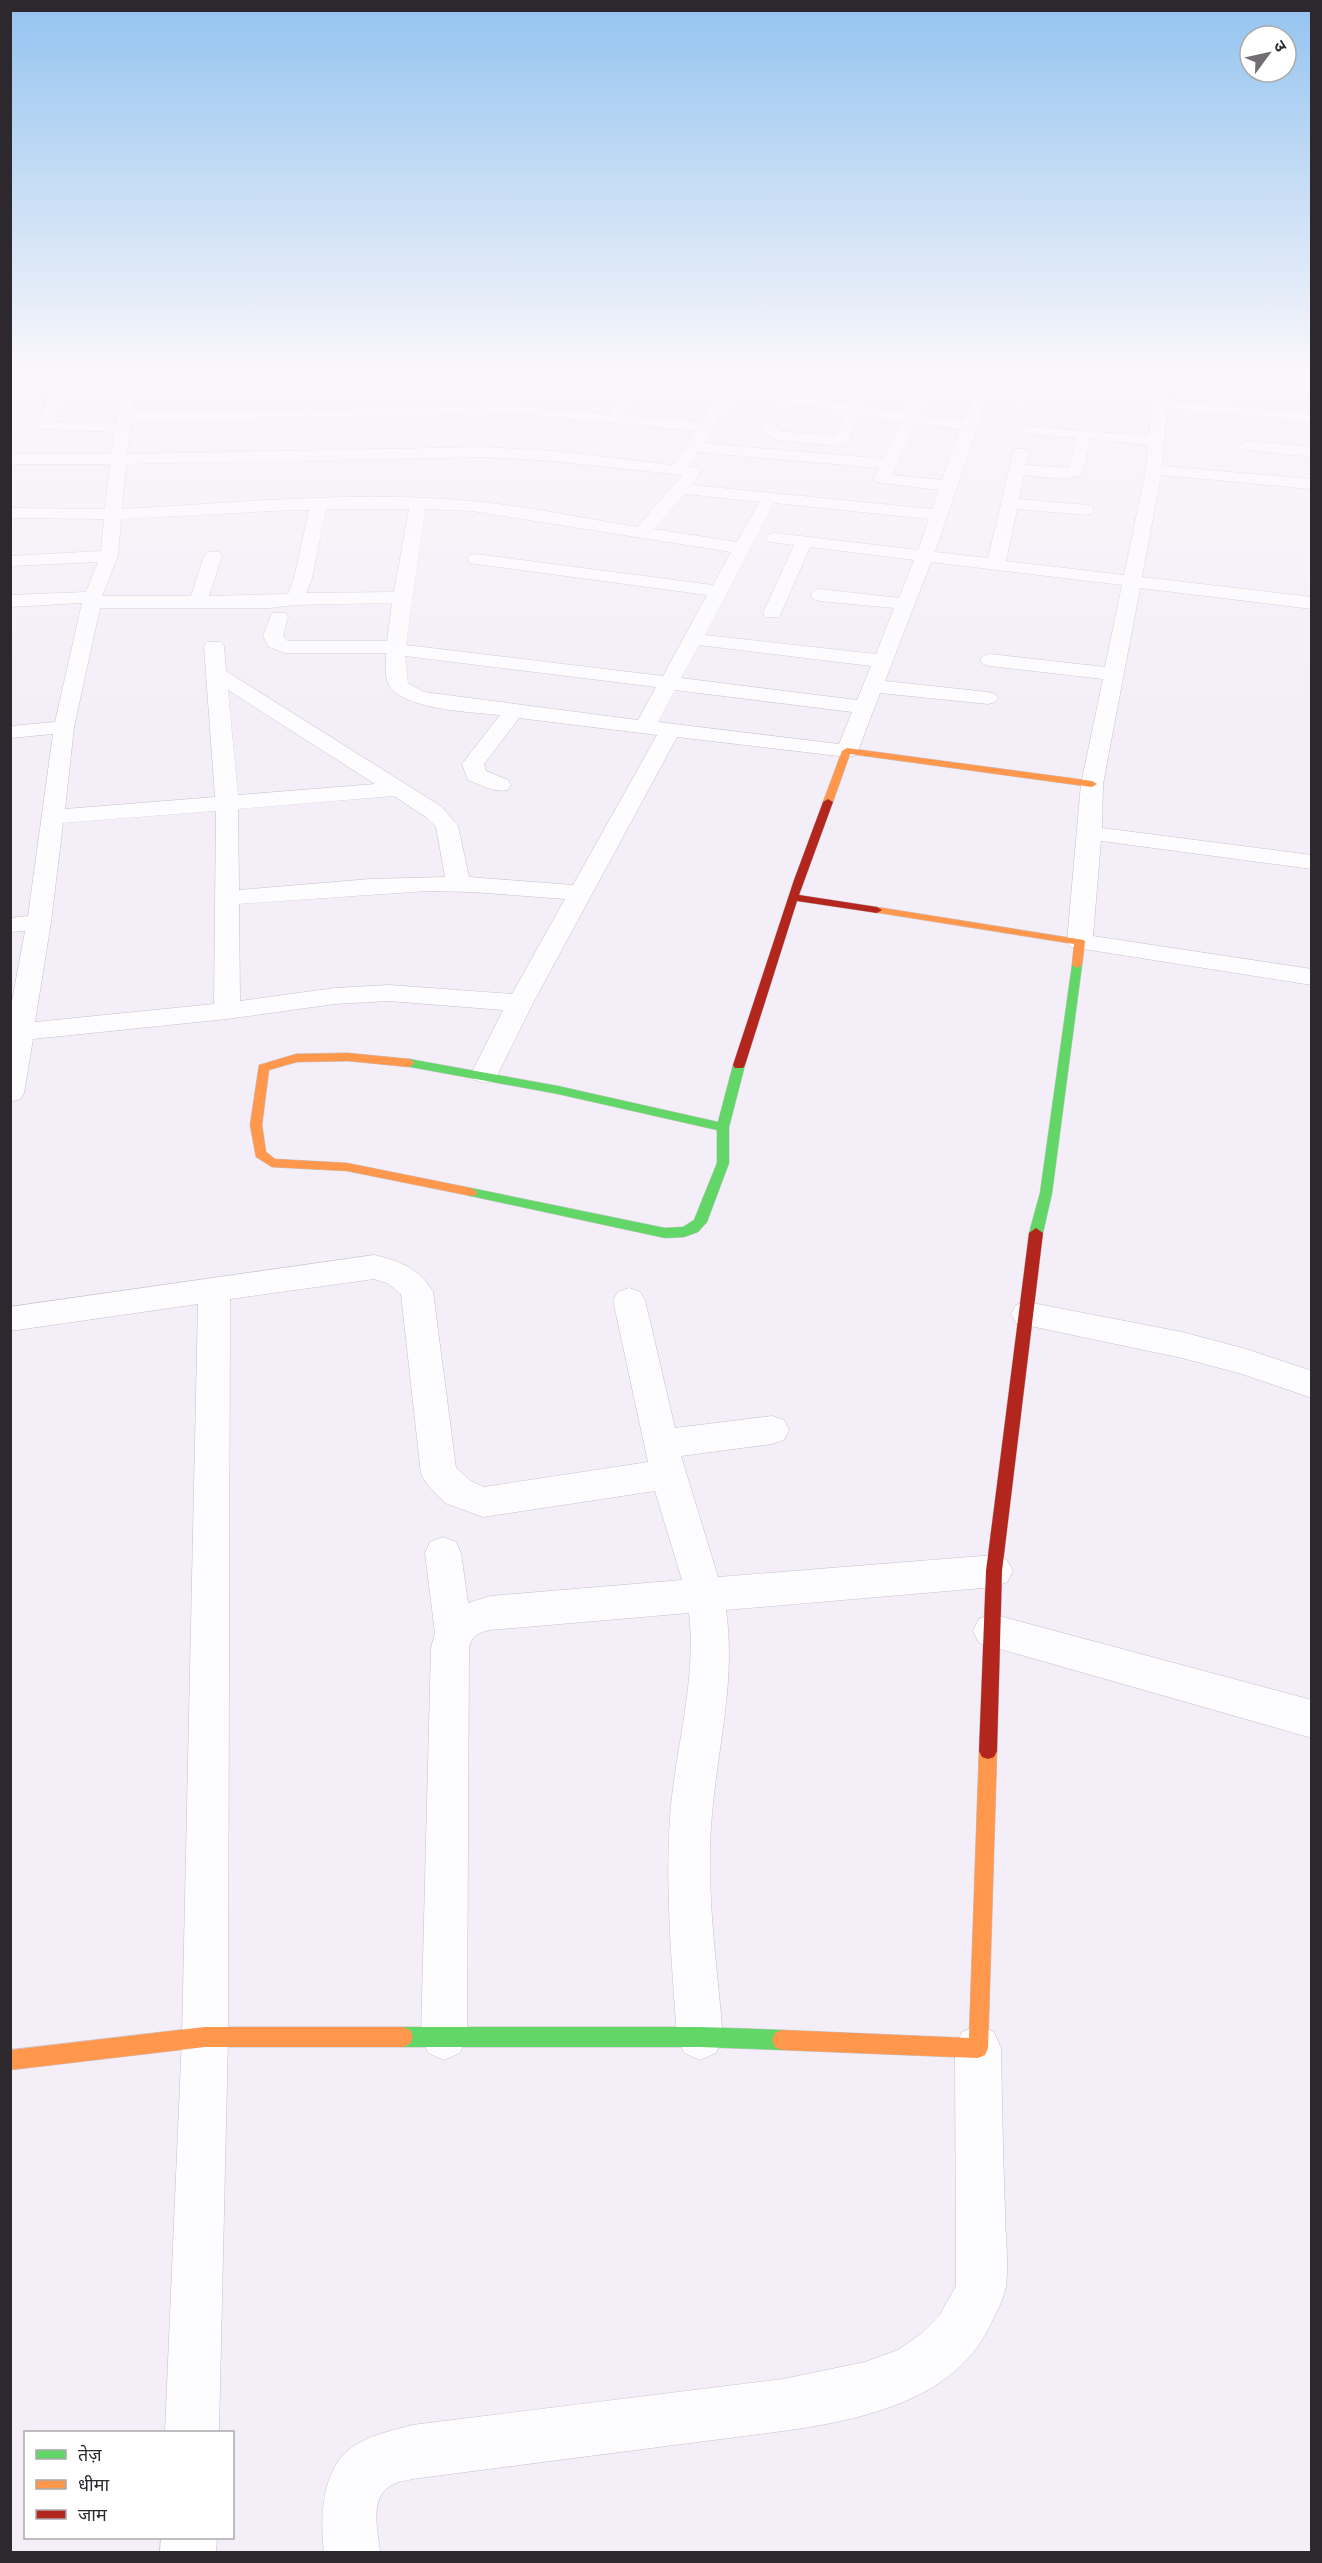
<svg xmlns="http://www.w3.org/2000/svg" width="1322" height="2563" font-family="'IBM Plex Sans','Noto Sans Devanagari',sans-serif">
	<rect width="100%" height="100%" fill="#f3eef7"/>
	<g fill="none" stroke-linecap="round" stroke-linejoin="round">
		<!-- street casing -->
		<g stroke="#c6c2c9" stroke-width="1">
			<g id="street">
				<path d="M56 369H70L55 422 116 423 126 369H140L133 412 517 406 610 414 643 369H657L625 415 701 422 736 369H750L737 390 804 396 818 377 823 376 982 372 983 369H997L935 552 988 558 1014 449H1026L1029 454 1026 465 1069 468 1076 438 1028 434 1023 432 1020 429 1023 426 1149 436 1156 369H1170L1168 400 1312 413V422L1167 409 1162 466 1312 479V489L1161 475 1142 577 1312 597V609L1140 588 1103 784 1102 828 1312 855V869L1101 841 1093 936 1312 969V985L1071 947 1067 942 1081 784 1103 679 990 666 983 664 980 660 983 656 990 654 1105 667 1122 585 931 562 885 681 988 692 995 694 998 698 995 702 988 704 880 693 858 751 855 756 847 757 677 737 533 1003 495 1080 485 1083 475 1080 471 1074 503 1010 389 1001 335 1004 227 1019 33 1039 24 1093 20 1099 10 1102V1012L25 931 10 932V918L28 916 53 734 10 738V726L55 722 82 603 10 607V595L86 592 98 562 10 566V556L101 551 104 519 10 518V508L105 509 110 464H10V454H111L115 432 41 429 38 426ZM979 381 963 421 919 415 926 400 919 396 914 397 905 413 817 398 827 384ZM732 398 808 405 845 413 835 436 781 431 774 422H764L761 425 765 434 777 440 840 446 848 441 859 416 901 422 884 459 703 443ZM517 414 696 431 673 465 554 451 485 447 127 454 132 421ZM916 424 960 429 942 480 892 475ZM1091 439 1148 445 1146 470 1124 575 1006 561 1017 509 1086 515 1092 514 1094 510 1092 506 1086 505 1019 499 1024 475 1064 479 1082 475ZM697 452 879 468 874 479 876 482 939 490 932 509 692 485 701 471 699 468 689 466ZM485 457 554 461 682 475 637 527C582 518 527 506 471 501 356 490 237 503 122 509L126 464ZM685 494 759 502 737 542 654 529ZM774 503 929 519 918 550 775 533 769 534 766 538 769 542 794 545 763 613 765 617H779L781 613 810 547 914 560 899 598 820 589 813 591 811 595 813 599 820 601 894 608 876 654 705 635ZM326 509H409L394 592 306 593 312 578ZM425 509 472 511 731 552 713 585 476 554 470 555 467 559 470 563 476 564 707 595 663 676 406 645ZM294 510H309L294 578 288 594 209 596 222 556 219 552H207L204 556 191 596H102L118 556 121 519ZM392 603 387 641H288L283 636 288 617 286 613H272L263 636 269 647 285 653H386C386 663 384 676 389 685 403 710 473 712 500 715L462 764 468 780C481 785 494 793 508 790L511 785 508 780 486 771 484 764 519 718 657 735 573 885 469 877 458 826 442 807 226 671 224 646 221 642H207L204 646 215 797 65 809 74 727 100 608H270L295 605ZM699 645 871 666 857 700 681 678ZM405 656 656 687 638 720 424 692 408 683ZM228 690 375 784 238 795ZM675 690 852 712 839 744 658 722ZM394 796 426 817 436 827 445 877 370 879 239 890 238 809ZM216 811 214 1004 35 1022 51 922 63 823ZM427 891 472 892 565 899 512 994 389 985 335 988 240 1001 239 904Z"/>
				<polygon points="183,369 197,369 192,381 194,382 390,374 546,374 553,378 546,382 390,382 191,390 177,382"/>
				<polygon points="1239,376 1312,382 1312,390 1234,383 1232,380"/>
				<polygon points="1247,441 1312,447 1312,457 1241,449 1239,446"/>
				<path d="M374 1255C400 1261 419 1268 433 1292L456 1468 471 1481 484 1487 648 1462 613 1300 618 1292 629 1288 640 1292 645 1300 675 1428 772 1416 784 1420 789 1430 784 1440 772 1444 681 1456 718 1577 994 1555 1007 1560 1013 1571 1007 1582 994 1587 726 1610C736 1679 718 1745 712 1814 705 1888 717 1963 723 2037L716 2053 700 2060 684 2053 677 2037C672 1964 665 1891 670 1817 675 1748 697 1682 689 1613L490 1630C478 1633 472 1635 469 1648L467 2037 460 2053 444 2060 428 2053 421 2037 431 1648 435 1633 425 1553 430 1542 443 1537 456 1542 461 1553 468 1603 490 1596 682 1580 655 1491 483 1517 445 1503 427 1484 421 1474 401 1294 387 1283 374 1279 230 1299 228 2037 219 2432H165L182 2037 198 1304 10 1331V1307Z"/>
				<polygon points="1027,1302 1182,1332 1246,1349 1312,1371 1312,1398 1242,1374 1182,1358 1016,1323 1011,1314 1016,1305"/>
				<polygon points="992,1614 1312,1700 1312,1738 979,1643 973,1631 979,1619"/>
				<path d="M978 2025 994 2032 1001 2048C1002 2103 1003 2157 1005 2212 1005 2236 1009 2262 1006 2285 1005 2296 998 2309 993 2319 959 2400 862 2420 783 2431L412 2479C406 2481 399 2481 394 2484 368 2495 378 2531 380 2552H324C320 2520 321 2470 351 2448 369 2435 391 2431 412 2425L783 2379 865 2362 898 2350 921 2334 939 2316 956 2286 955 2048 962 2032Z"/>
				<polygon points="161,2538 217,2538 216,2552 160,2552"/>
			</g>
		</g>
		<!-- fast casing -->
		<g stroke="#c6c2c9" stroke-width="1">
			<g id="fast">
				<polygon points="1077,962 1082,965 1052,1193 1043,1233 1036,1238 1029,1233 1040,1193 1072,965"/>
				<polygon points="409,1059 558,1086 718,1122 733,1065 735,1062 743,1062 745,1065 729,1127 729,1163 707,1222 698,1232 684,1237 665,1238 466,1195 465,1192 471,1188 665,1228 683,1227 694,1220 717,1163 717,1130 558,1094 405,1066 403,1063"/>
				<polygon points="403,2027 700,2027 782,2030 789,2033 792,2040 789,2047 782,2050 700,2047 403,2047 396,2044 393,2037 396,2030"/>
			</g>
		</g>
		<!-- slow casing -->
		<g stroke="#c6c2c9" stroke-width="1">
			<g id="slow">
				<polygon points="847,748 1092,781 1097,784 1092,787 850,754 833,802 825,804 823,802 842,751"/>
				<polygon points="877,907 1084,940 1085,942 1082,965 1077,968 1072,965 1074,944 873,912 873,908"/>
				<polygon points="348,1053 409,1059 415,1063 409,1067 348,1061 297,1062 269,1070 262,1125 266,1152 275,1159 347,1163 471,1188 477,1192 476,1195 471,1196 347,1171 272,1167 256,1157 250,1125 259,1065 296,1054"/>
				<polygon points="988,1743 994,1745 997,1751 988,2048 985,2055 978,2058 782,2050 775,2047 772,2040 775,2033 782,2030 969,2038 979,1751 982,1745"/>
				<polygon points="205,2027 403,2027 410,2030 413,2037 410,2044 403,2047 205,2047 10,2070 10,2050"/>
			</g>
		</g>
		<!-- jam casing -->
		<g stroke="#c6c2c9" stroke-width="1">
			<g id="jam">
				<polygon points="828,799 833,802 799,895 877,907 882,910 877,913 797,901 745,1065 743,1068 735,1068 733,1065 794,880 823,802"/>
				<polygon points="1036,1228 1043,1233 1002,1571 997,1751 994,1757 988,1759 982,1757 979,1751 986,1571 1029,1233"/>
			</g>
		</g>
		<!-- street -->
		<use href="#street" fill="#fdfcfe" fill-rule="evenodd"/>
		<!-- fast -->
		<use href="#fast" fill="#63d668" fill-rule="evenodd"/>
		<!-- slow -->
		<use href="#slow" fill="#ff974d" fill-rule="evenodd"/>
		<!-- jam -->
		<use href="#jam" fill="#b3261e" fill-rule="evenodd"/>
	</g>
	<!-- sky -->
	<linearGradient id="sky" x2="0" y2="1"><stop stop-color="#93c3ef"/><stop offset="0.51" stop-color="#faf7fb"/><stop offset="1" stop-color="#faf7fb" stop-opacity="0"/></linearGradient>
	<rect width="1322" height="728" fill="url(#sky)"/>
	<!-- border -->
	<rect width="1322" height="2563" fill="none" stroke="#2c282e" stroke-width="24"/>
	<!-- legend -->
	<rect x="24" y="2431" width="210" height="108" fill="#ffffff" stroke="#aba9ab" stroke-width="1.5"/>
	<rect x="36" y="2450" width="30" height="9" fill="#63d668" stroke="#aba9ab" stroke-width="1.5"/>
	<text x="78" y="2461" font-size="18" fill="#2c282e">तेज़</text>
	<rect x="36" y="2480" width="30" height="9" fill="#ff974d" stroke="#aba9ab" stroke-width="1.5"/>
	<text x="78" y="2491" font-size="18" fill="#2c282e">धीमा</text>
	<rect x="36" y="2510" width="30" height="9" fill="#b3261e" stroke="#aba9ab" stroke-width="1.5"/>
	<text x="78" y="2521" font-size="18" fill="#2c282e">जाम</text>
	<!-- north arrow -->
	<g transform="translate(1268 54) rotate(57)"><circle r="28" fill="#ffffff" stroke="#aba9ab" stroke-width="1.5"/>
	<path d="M0-4.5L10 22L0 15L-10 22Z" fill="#726d74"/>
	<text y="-9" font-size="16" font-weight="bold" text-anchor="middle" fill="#2c282e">उ</text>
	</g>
</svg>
